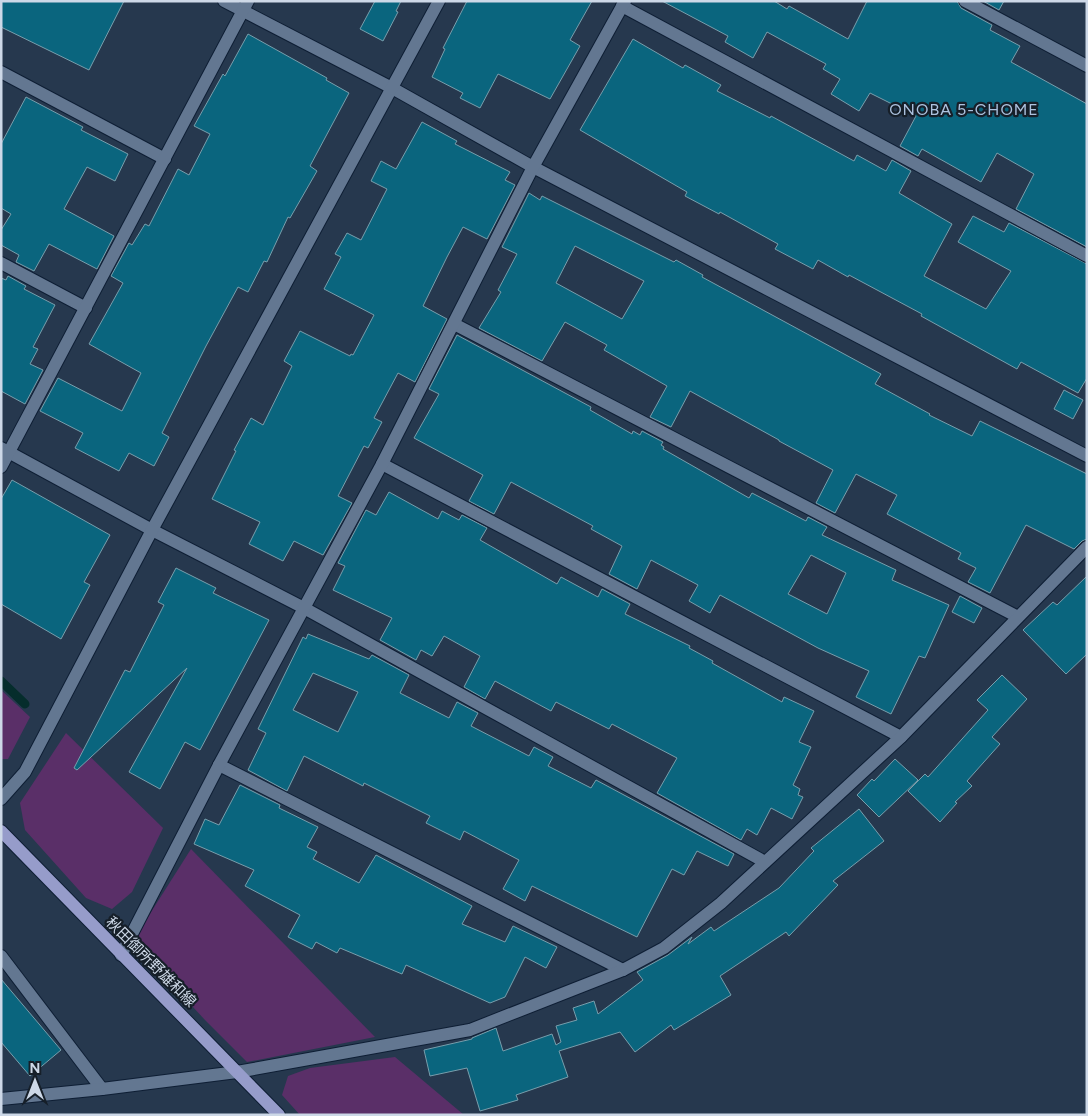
<svg xmlns="http://www.w3.org/2000/svg" width="1088" height="1116" font-family="Figtree,'Noto Sans JP',sans-serif">
	<rect width="100%" height="100%" fill="#26384e"/>
	<!-- green -->
	<g fill="#5a2f68">
		<polygon points="1,690 30,717 8,759 1,759"/>
		<polygon points="66,733 163,828 132,892 112,909 86,898 25,830 20,803"/>
		<polygon points="191,849 375,1037 247,1062 205,1020 139,949 139,931"/>
		<polygon points="395,1057 464,1115 300,1115 282,1095 288,1076 310,1068"/>
	</g>
	<g fill="none" stroke-linecap="round" stroke-linejoin="round">
		<!-- stream -->
		<polyline stroke="#052d2c" stroke-width="9" points="1,681 25,704"/>
	</g>
	<!-- building -->
	<g fill="#0a657e" stroke="#789eac" fill-rule="evenodd">
		<polygon points="1,1 124,1 89,70 1,27"/>
		<polygon points="375,1 401,1 396,11 398,12 383,41 360,29"/>
		<polygon points="467,1 592,1 570,40 580,46 550,99 498,74 480,108 460,98 463,93 432,77 445,49 443,48"/>
		<polygon points="662,1 774,1 787,9 789,6 848,39 867,1 957,1 961,8 992,25 990,30 1020,46 1011,62 1087,104 1087,247 1016,209 1034,174 997,153 981,182 922,149 918,156 900,146 916,116 870,93 859,111 831,94 840,79 823,69 826,64 767,32 753,58 725,42 728,36"/>
		<polygon points="983,1 1004,1 999,10"/>
		<polygon points="248,34 327,78 326,80 349,93 310,166 317,171 290,218 288,217 267,262 264,261 248,292 238,287 206,346 162,433 169,437 154,466 129,453 119,471 75,448 83,433 40,411 58,378 122,411 141,373 89,344 123,283 111,276 129,243 132,245 145,224 149,226 178,169 189,175 210,134 194,126 223,74 225,76"/>
		<polygon points="633,39 683,68 685,65 721,85 717,91 770,118 771,116 854,161 857,155 886,171 892,160 911,171 899,193 952,224 924,276 986,309 1011,271 958,242 973,216 1004,232 1009,223 1087,264 1087,378 1078,393 1021,362 1017,369 921,316 922,314 849,275 848,277 818,260 813,269 775,249 778,244 720,212 719,214 685,196 687,192 580,130"/>
		<polygon points="26,97 83,127 81,130 128,154 115,181 87,167 64,209 114,236 97,269 49,244 34,271 16,262 19,255 1,245 1,230 11,214 1,208 1,144"/>
		<polygon points="422,122 457,141 455,144 510,172 505,180 515,185 487,239 463,227 447,257 423,306 447,319 415,382 398,373 374,418 382,422 368,448 364,446 338,496 352,503 323,555 294,541 283,561 249,544 260,522 212,499 236,451 234,450 251,418 263,425 292,366 284,361 300,331 350,356 351,354 353,355 374,315 324,289 341,257 335,254 347,233 361,240 387,189 371,181 381,161 396,169"/>
		<path d="M529 193 540 200 542 196 674 262 676 260 703 275 702 277 881 374 875 384 930 414 929 415 972 436 980 421 1087 474V539L1082 541 1074 549 1026 525 990 593 968 582 976 568 958 559 961 553 887 514 897 495 856 474 835 513 816 503 833 470 779 441V440L690 391 671 427 650 417 667 386 604 350 607 345 565 322 542 361 479 328 501 292 498 290 517 254 502 247ZM575 246 644 281 622 319 556 283Z"/>
		<polygon points="8,276 26,286 24,289 55,305 33,347 38,349 30,364 43,370 25,404 1,391 1,278 6,280"/>
		<path d="M457 335 591 407 590 410 632 434 633 431 640 435 642 431 663 442 661 445 664 447 663 449 749 498 752 493 806 521 808 517 827 527 822 535 896 570 892 580 949 605 925 658 919 656 891 714 856 697 869 671 818 648 720 595 710 613 689 601 698 585 651 560 637 589 609 574 622 546 591 529 593 526 511 482 494 514 469 501 483 475 414 438 439 394 429 389ZM811 555 846 573 827 614 788 594Z"/>
		<polygon points="1064,390 1083,400 1073,419 1054,409"/>
		<polygon points="12,480 110,535 84,582 90,585 61,639 1,604 1,499"/>
		<polygon points="389,492 438,519 442,511 459,520 462,515 487,528 480,540 557,584 561,577 598,597 602,589 630,604 625,614 690,646 689,648 713,661 712,663 782,702 784,697 814,711 799,742 811,747 793,785 800,789 798,795 803,797 792,819 771,808 757,835 747,829 741,840 657,793 677,758 612,724 609,729 556,702 551,711 495,681 485,699 464,687 480,656 444,636 432,656 421,650 416,660 380,640 392,618 333,590 345,566 338,563 366,510 376,515"/>
		<polygon points="176,568 216,588 213,593 269,620 200,750 185,742 160,789 129,772 187,668 77,770 74,768 125,670 130,672 164,605 158,602"/>
		<polygon points="1087,576 1087,654 1066,674 1023,630 1053,602 1057,605"/>
		<polygon points="960,596 982,608 974,623 952,612"/>
		<path d="M308 634 369 659 372 655 409 675 400 693 449 718 457 702 478 713 471 726 529 756 534 747 553 757 548 766 591 788 596 780 734 854 728 866 697 851 684 875 672 869 637 937 532 886 525 901 503 889 519 860 464 831 460 840 426 823 430 816 364 783 363 786 304 756 287 791 248 770 266 733 258 729 303 637 306 639ZM313 673 358 692 338 732 293 710Z"/>
		<polygon points="1002,675 1027,699 992,737 1000,744 967,781 972,786 955,802 957,803 940,822 908,791 925,774 928,777 988,710 977,700"/>
		<polygon points="895,759 918,780 879,817 857,795 872,779 874,781"/>
		<polygon points="240,785 280,805 279,808 318,827 307,847 317,852 313,859 359,883 376,855 472,906 462,924 505,942 513,926 557,947 546,968 525,957 505,997 490,1003 406,965 402,974 340,948 337,953 316,942 312,949 288,937 300,915 245,886 254,870 194,844 205,819 219,825"/>
		<polygon points="859,809 884,841 833,881 838,885 789,936 786,932 720,976 731,995 674,1030 671,1025 635,1052 620,1032 559,1051 568,1077 516,1095 518,1100 480,1111 467,1068 430,1076 424,1050 472,1039 472,1038 496,1028 503,1051 552,1034 556,1045 561,1042 556,1026 577,1020 573,1008 594,1001 598,1014 643,980 637,972 668,955 692,937 688,944 711,927 714,931 779,888 814,851 811,848"/>
		<polygon points="1,979 61,1050 30,1076 1,1042"/>
	</g>
	<g fill="none" stroke-linecap="round" stroke-linejoin="round">
		<!-- minor casing -->
		<g stroke="#0e1e34" stroke-width="14">
			<g id="minor">
				<polyline points="224,1 392,88 533,167 1087,456"/>
				<polyline points="965,1 1087,66"/>
				<polyline points="622,6 1087,256"/>
				<polyline points="1,72 165,159"/>
				<polyline points="1,263 86,308"/>
				<polyline points="454,324 1018,617"/>
				<polyline points="1,448 152,530 304,608 765,862"/>
				<polyline points="382,464 901,737"/>
				<polyline points="1,467 248,1"/>
				<polyline points="219,765 623,970"/>
				<polyline points="121,955 219,765 382,464 533,167 625,1"/>
				<polyline points="1,956 102,1089"/>
				<polyline points="1,1099 102,1089 237,1072 470,1030 623,970 664,948 721,903 901,737 1087,547"/>
			</g>
		</g>
		<!-- tertiary casing -->
		<g stroke="#0e1e34" stroke-width="14">
			<polyline id="tertiary" points="1,799 25,772 152,530 439,1"/>
		</g>
		<!-- primary casing -->
		<g stroke="#0e1e34" stroke-width="14">
			<polyline id="primary" points="1,831 279,1115"/>
		</g>
		<!-- minor -->
		<use href="#minor" stroke="#637791" stroke-width="12"/>
		<!-- tertiary -->
		<use href="#tertiary" stroke="#637791" stroke-width="12"/>
		<!-- primary -->
		<use href="#primary" stroke="#969cca" stroke-width="12"/>
	</g>
	<g text-anchor="middle" dominant-baseline="central" stroke-width="4.5" stroke-linejoin="round" paint-order="stroke">
		<!-- street labels -->
		<g font-size="15" fill="#cdd8e7" stroke="#161f29">
			<text transform="translate(151 962) rotate(45)">秋田御所野雄和線</text>
		</g>
		<!-- neighbourhood labels -->
		<g font-size="16" letter-spacing="1" fill="#acc2df" stroke="#161f29">
			<text x="964" y="109">ONOBA 5-CHOME</text>
		</g>
	</g>
	<!-- border -->
	<rect width="1088" height="1116" fill="none" stroke="#cdd8e7" stroke-width="5"/>
	<!-- north arrow -->
	<g transform="translate(35 1081)" stroke="#161f29" stroke-width="4" paint-order="stroke">
	<path d="M0-4L9 19L0 12L-9 19Z" fill="#cdd8e7"/>
	<text y="-8" font-size="14" font-weight="bold" text-anchor="middle" fill="#cdd8e7">N</text>
	</g>
</svg>
